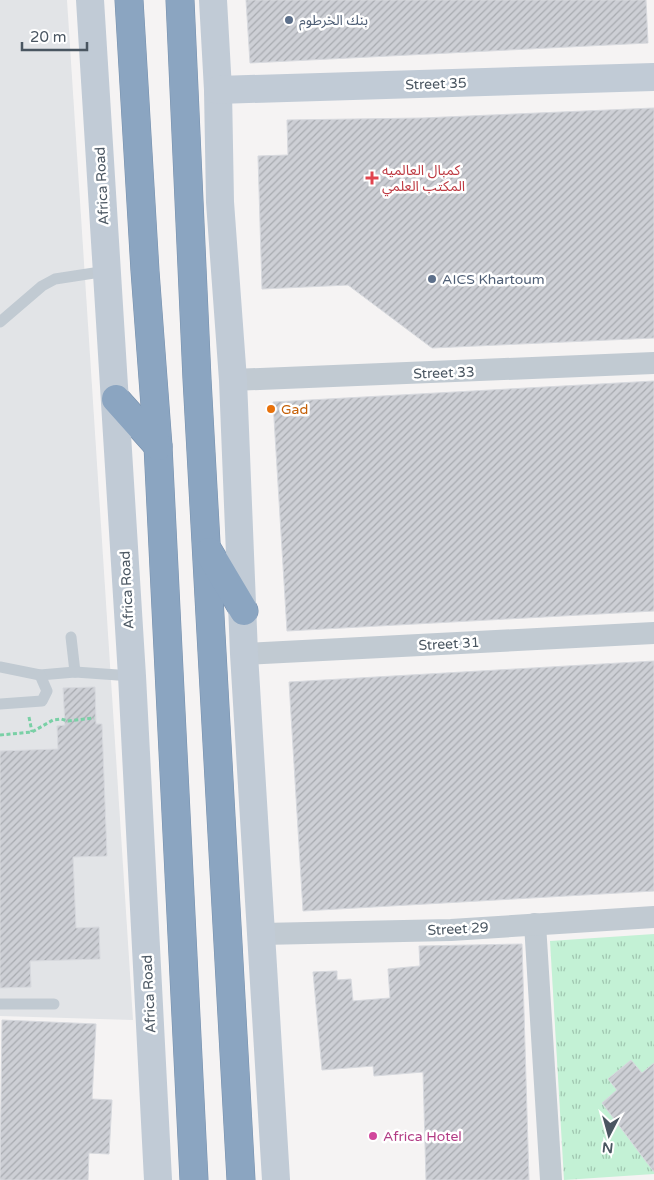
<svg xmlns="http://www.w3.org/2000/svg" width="654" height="1180" font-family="'Varela Round','Noto Sans Arabic',sans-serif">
	<defs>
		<pattern id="park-tufts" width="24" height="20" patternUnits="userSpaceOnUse" patternTransform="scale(1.25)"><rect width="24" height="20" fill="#c3f1d5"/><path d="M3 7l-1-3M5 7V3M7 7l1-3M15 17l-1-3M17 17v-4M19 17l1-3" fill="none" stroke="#a0c6b0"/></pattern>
		<pattern id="building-hatch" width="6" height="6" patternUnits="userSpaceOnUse" patternTransform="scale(1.25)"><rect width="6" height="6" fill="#cdcfd5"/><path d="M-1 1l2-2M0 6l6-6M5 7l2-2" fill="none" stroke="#a8abb0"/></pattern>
	</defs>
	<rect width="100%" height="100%" fill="#f5f3f3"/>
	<!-- airport -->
	<polygon fill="#e2e4e7" points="0,0 67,0 133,1020 0,1016"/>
	<!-- park -->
	<polygon fill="url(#park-tufts)" points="654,934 654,1174 564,1180 550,941"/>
	<!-- building -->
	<g fill="url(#building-hatch)" stroke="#d7d9de">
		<polygon points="246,0 646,0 648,43 250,63"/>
		<polygon points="654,108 654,338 432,348 348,285 262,289 258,156 288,155 287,120 422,118"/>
		<polygon points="654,381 654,611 287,631 273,402"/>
		<polygon points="654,661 654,891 303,911 289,682"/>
		<polygon points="95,687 96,724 102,724 107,856 73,857 76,928 99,927 100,959 30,961 31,987 0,988 0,751 58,749 57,726 65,725 63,688"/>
		<polygon points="522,944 529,1180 426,1180 423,1072 374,1076 373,1066 322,1070 313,972 337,971 337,980 351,979 353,1001 390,998 388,969 420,966 419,946"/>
		<polygon points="2,1020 96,1024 92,1099 112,1100 109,1154 89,1153 88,1180 0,1180"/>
		<polygon points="631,1060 642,1073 654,1063 654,1172 602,1103 617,1090 608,1079"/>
	</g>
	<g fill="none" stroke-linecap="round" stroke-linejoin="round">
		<!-- highway casing -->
		<g stroke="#7690ad" stroke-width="29">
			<g id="highway">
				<polyline points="129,0 145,271 158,446 194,1180"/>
				<polyline points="180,0 197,379 241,1180"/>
				<polyline points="116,399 158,446"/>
				<polyline points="209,552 244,611"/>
			</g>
		</g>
		<!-- path -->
		<g stroke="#7ad0a6" stroke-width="3" stroke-dasharray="4 2.5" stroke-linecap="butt">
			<polyline points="29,717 32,732"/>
			<polyline points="0,735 32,732 53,720 61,719 68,721 94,718"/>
		</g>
		<!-- lane -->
		<g stroke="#c1cad2" stroke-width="11">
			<polyline points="0,322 42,286 55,279 107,271"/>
			<polyline points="71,637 75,672"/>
			<polyline points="0,667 40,675 75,672 132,676"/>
			<polyline points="0,704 42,701 47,691 40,675"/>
			<polyline points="0,1004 54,1004"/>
		</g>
		<!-- street -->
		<g stroke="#c1cad2" stroke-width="22">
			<polyline points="233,380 654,363"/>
			<polyline points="244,654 654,633"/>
			<polyline points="535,924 551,1180"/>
			<polyline points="261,934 451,930 654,917"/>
		</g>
		<!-- secondary -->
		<g stroke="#c1cbd6" stroke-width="28">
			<polyline points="90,0 132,676 158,1180"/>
			<polyline points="213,0 218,90 220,202 233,380 244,654 276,1180"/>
			<polyline points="218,90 654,77"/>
		</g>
		<!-- highway -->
		<use href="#highway" stroke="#8ba5c1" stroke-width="28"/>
	</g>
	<!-- markers -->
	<g fill="#5c6f8a" stroke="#fff" stroke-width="2">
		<circle cx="289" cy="20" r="5"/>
		<circle cx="432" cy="279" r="5"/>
	</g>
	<path fill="#e0444e" stroke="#fff" stroke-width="2" d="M369.5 170.5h5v5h5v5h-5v5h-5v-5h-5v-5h5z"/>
	<circle fill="#e8710a" stroke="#fff" stroke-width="2" cx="271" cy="409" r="5"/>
	<circle fill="#d1479c" stroke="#fff" stroke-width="2" cx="373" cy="1136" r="5"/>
	<g text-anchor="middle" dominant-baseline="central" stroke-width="5" stroke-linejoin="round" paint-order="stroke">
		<!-- service labels -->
		<g font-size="14" fill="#4e5e75" stroke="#fff" text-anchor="start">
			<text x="299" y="20">بنك الخرطوم</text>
			<text x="442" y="279">AICS Khartoum</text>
		</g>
		<!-- street labels -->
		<g font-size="14" fill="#4a5661" stroke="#fff">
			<text transform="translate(436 84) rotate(-2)">Street 35</text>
			<text transform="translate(102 186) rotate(-93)">Africa Road</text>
			<text transform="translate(444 373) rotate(-2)">Street 33</text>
			<text transform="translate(127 590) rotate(-93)">Africa Road</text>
			<text transform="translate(449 644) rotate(-3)">Street 31</text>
			<text transform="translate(458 929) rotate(-3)">Street 29</text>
			<text transform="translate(149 994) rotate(-93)">Africa Road</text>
		</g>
		<!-- health labels -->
		<g font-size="14" fill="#be3a42" stroke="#fff" text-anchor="start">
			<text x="382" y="170">كمبال العالميه<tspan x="382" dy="16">المكتب العلمي</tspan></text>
		</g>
		<!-- food labels -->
		<g font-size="14" fill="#c56008" stroke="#fff" text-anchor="start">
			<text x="281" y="409">Gad</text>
		</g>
		<!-- hotel labels -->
		<g font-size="14" fill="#b23c85" stroke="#fff" text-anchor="start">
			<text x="383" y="1136">Africa Hotel</text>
		</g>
	</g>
	<!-- north arrow -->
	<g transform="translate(609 1135) rotate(186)" stroke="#ffffff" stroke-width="4" paint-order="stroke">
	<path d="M0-4L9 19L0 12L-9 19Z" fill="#4a5661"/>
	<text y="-8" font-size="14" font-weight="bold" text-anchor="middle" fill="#4a5661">N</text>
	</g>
	<!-- scale -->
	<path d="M22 42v8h65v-8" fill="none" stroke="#4a5661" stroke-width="2.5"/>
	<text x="30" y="42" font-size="15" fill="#4a5661" stroke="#ffffff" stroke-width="4" paint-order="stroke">20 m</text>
</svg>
